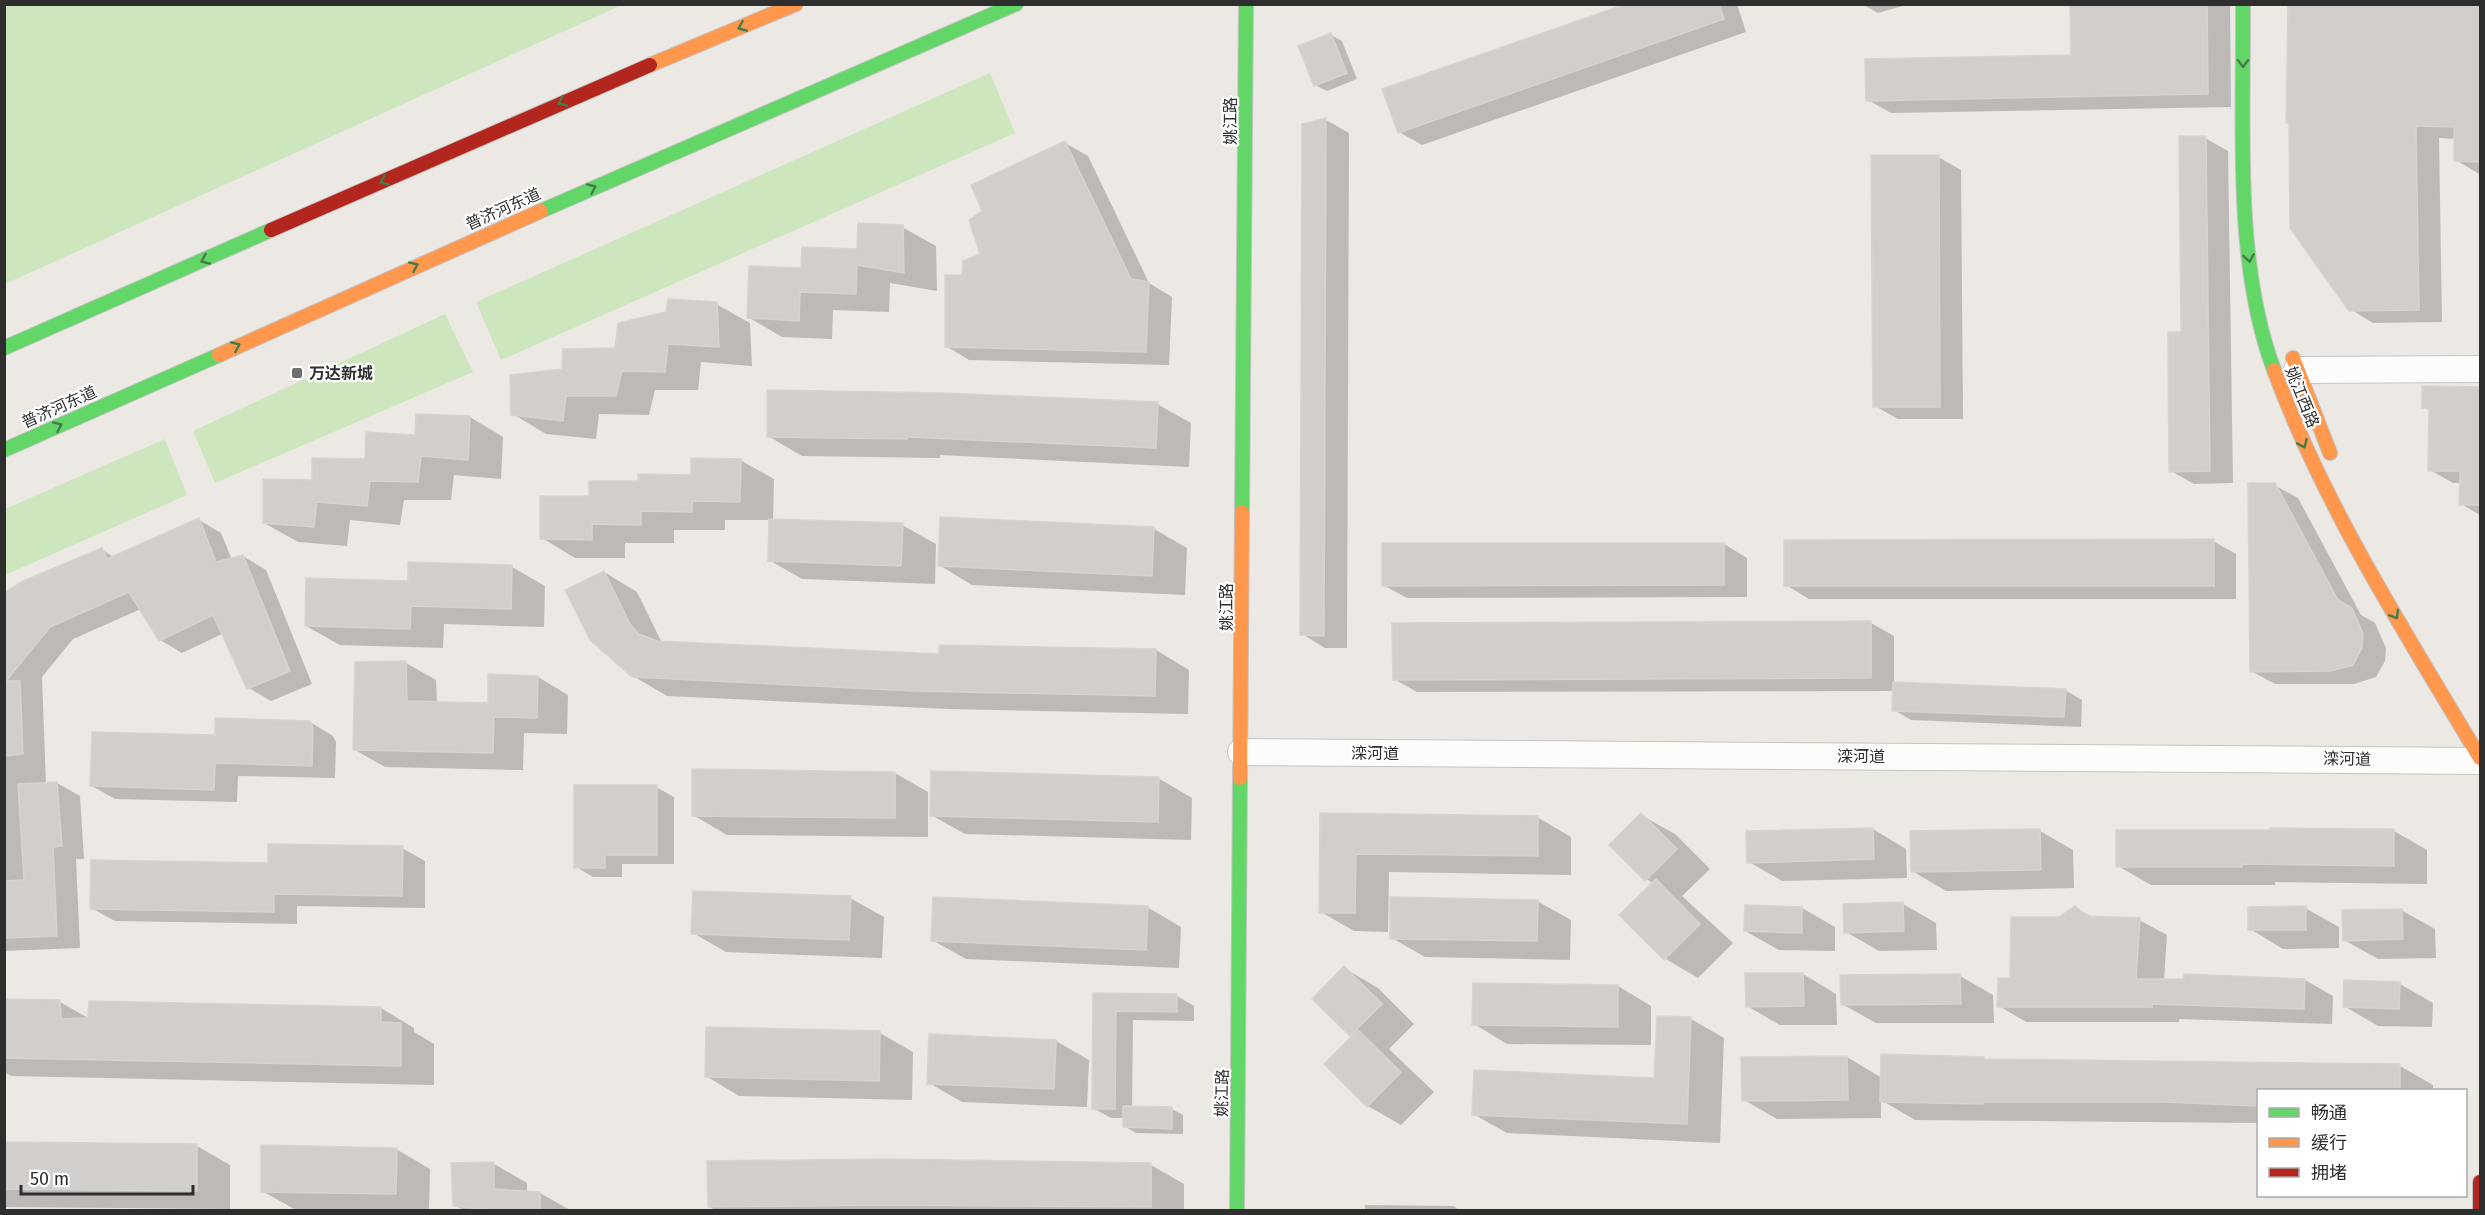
<svg xmlns="http://www.w3.org/2000/svg" width="2485" height="1215" font-family="'Fira Sans','Noto Sans SC',sans-serif">
	<rect width="100%" height="100%" fill="#ece8e4"/>
	<!-- green -->
	<g fill="#cee6be">
		<polygon points="5,4 622,4 622,5 5,284"/>
		<polygon points="990,73 1015,133 501,360 476,302"/>
		<polygon points="445,314 473,372 215,483 193,431"/>
		<polygon points="165,439 187,495 5,575 5,509"/>
	</g>
	<!-- shadow -->
	<g fill="#0003">
		<polygon points="1631,4 1737,4 1746,32 1422,145 1399,132"/>
		<polygon points="1862,4 1910,4 1878,13"/>
		<polygon points="2072,4 2230,4 2231,107 1891,113 1868,100 2072,56"/>
		<polygon points="2289,4 2480,4 2480,247 2479,174 2456,160 2456,139 2439,138 2442,322 2373,323 2350,309"/>
		<polygon points="1331,35 1342,41 1357,79 1327,91 1315,85"/>
		<polygon points="1326,120 1349,133 1347,648 1325,648 1302,634"/>
		<polygon points="2205,138 2228,151 2233,483 2194,484 2171,471"/>
		<polygon points="1065,143 1088,156 1149,283 1172,297 1169,365 969,360 946,346 963,277 982,255 984,212"/>
		<polygon points="1938,157 1961,170 1963,419 1898,419 1875,406"/>
		<polygon points="902,227 936,246 937,291 890,283 889,312 833,310 832,339 782,337 748,317 802,270 858,251"/>
		<polygon points="716,304 750,323 752,366 701,362 698,390 655,390 649,415 599,414 596,439 546,434 513,414 616,350"/>
		<polygon points="2480,388 2480,515 2461,504 2461,483 2453,483 2430,470 2430,411 2424,407"/>
		<polygon points="1157,404 1191,423 1189,467 940,455 940,458 802,456 768,436"/>
		<polygon points="417,416 470,417 503,437 501,479 454,475 451,500 404,500 400,525 350,520 347,546 298,542 264,523 313,482 416,437"/>
		<polygon points="740,460 774,479 773,520 902,525 936,544 935,584 802,579 769,560 770,520 725,520 725,530 674,530 674,543 625,543 625,558 575,558 542,538 590,498 639,483 693,476"/>
		<polygon points="2274,485 2298,498 2361,615 2375,623 2386,648 2385,661 2376,677 2354,684 2275,684 2251,671"/>
		<polygon points="199,520 221,533 232,560 243,556 266,570 312,684 271,701 249,688 224,633 182,653 160,640 141,609 73,639 42,677 46,784 57,783 80,796 84,859 76,859 80,948 4,951 4,594 102,550 114,557"/>
		<polygon points="1154,529 1187,548 1185,595 972,585 939,565"/>
		<polygon points="2213,541 2236,554 2236,599 1809,599 1786,585"/>
		<polygon points="1724,544 1747,558 1747,597 1407,598 1383,585"/>
		<polygon points="512,567 545,586 544,627 444,624 443,648 340,645 306,626 409,582"/>
		<polygon points="604,572 637,592 662,643 941,656 1156,650 1189,670 1188,714 949,709 667,696 633,676"/>
		<polygon points="1871,623 1894,636 1894,684 2065,690 2082,700 2081,727 1911,720 1894,710 1895,691 1417,692 1394,679"/>
		<polygon points="406,663 436,680 437,703 489,704 538,677 568,695 567,734 524,733 523,770 385,767 355,750"/>
		<polygon points="310,722 333,736 336,742 335,778 238,776 237,802 115,799 92,786 216,737"/>
		<polygon points="694,771 895,773 928,792 928,837 727,835 693,815"/>
		<polygon points="1158,778 1192,798 1191,840 965,834 931,815"/>
		<polygon points="656,787 674,797 674,864 622,864 622,877 593,877 576,867"/>
		<polygon points="1322,814 1537,817 1571,837 1571,875 1389,872 1388,932 1354,931 1321,912"/>
		<polygon points="1641,815 1675,834 1710,869 1682,896 1733,943 1698,978 1664,958 1653,883 1646,879"/>
		<polygon points="1873,829 1906,849 1907,878 1782,881 1749,862"/>
		<polygon points="2040,831 2073,850 2074,888 1946,891 1912,871 1912,833"/>
		<polygon points="2394,831 2427,850 2427,884 2275,882 2275,885 2151,885 2118,866"/>
		<polygon points="402,848 425,861 425,908 297,906 297,924 115,921 91,908 269,865"/>
		<polygon points="850,898 884,917 882,958 726,952 693,933"/>
		<polygon points="1537,901 1571,920 1570,960 1425,957 1392,938"/>
		<polygon points="1903,904 1936,923 1937,950 1879,951 1846,932"/>
		<polygon points="1147,907 1181,927 1179,968 966,959 932,940"/>
		<polygon points="2075,907 2093,918 2139,920 2167,935 2164,980 2305,980 2333,996 2332,1024 2179,1019 2179,1022 2026,1022 1999,1006 2012,979"/>
		<polygon points="1802,908 1835,927 1835,951 1779,950 1745,931"/>
		<polygon points="2305,908 2339,927 2339,948 2283,949 2250,929"/>
		<polygon points="2401,910 2435,929 2436,958 2378,959 2344,940"/>
		<polygon points="1344,968 1378,988 1414,1024 1389,1049 1434,1092 1401,1125 1368,1106 1326,1064 1354,1036 1351,1035"/>
		<polygon points="1803,974 1836,994 1837,1025 1780,1025 1747,1006"/>
		<polygon points="1960,976 1993,995 1994,1023 1876,1023 1842,1004"/>
		<polygon points="2400,984 2433,1003 2432,1027 2378,1026 2344,1006"/>
		<polygon points="1618,986 1651,1006 1651,1045 1507,1044 1474,1024"/>
		<polygon points="1095,995 1177,996 1194,1006 1194,1021 1133,1020 1132,1108 1172,1109 1183,1115 1183,1134 1136,1133 1124,1126 1124,1118 1111,1118 1093,1108"/>
		<polygon points="4,1001 60,1002 90,1019 90,1002 381,1008 414,1028 414,1032 434,1044 434,1085 11,1076 4,1072"/>
		<polygon points="1691,1019 1724,1038 1720,1143 1507,1133 1473,1114 1655,1080"/>
		<polygon points="880,1033 913,1052 912,1100 739,1096 706,1076"/>
		<polygon points="1056,1041 1089,1060 1087,1107 962,1102 929,1083"/>
		<polygon points="1847,1057 1882,1078 1984,1058 1988,1061 2400,1066 2433,1085 2433,1090 2258,1090 2258,1123 1915,1120 1881,1100 1881,1118 1777,1119 1744,1100"/>
		<polygon points="4,1143 197,1146 230,1165 230,1209 4,1207"/>
		<polygon points="396,1149 430,1169 429,1210 296,1210 262,1191"/>
		<polygon points="494,1164 527,1183 527,1192 540,1193 570,1210 463,1210 455,1205"/>
		<polygon points="1151,1165 1184,1184 1184,1210 716,1210 709,1207"/>
		<polygon points="1365,1205 1453,1206 1460,1210 1365,1210"/>
	</g>
	<!-- building -->
	<g fill="#d1cecb" stroke="#d7d4d0" stroke-width="1.5">
		<polygon points="1626,4 1719,4 1724,19 1398,133 1382,89"/>
		<polygon points="2070,4 2207,4 2208,94 1866,101 1865,59 2071,55"/>
		<polygon points="2288,4 2481,4 2481,162 2454,161 2454,127 2416,126 2419,310 2349,311 2290,228 2289,123 2286,123"/>
		<polygon points="1331,33 1347,73 1314,86 1298,46"/>
		<polygon points="1326,118 1324,636 1300,635 1302,124"/>
		<polygon points="2179,136 2206,136 2210,471 2169,472 2168,332 2181,332"/>
		<polygon points="1065,141 1131,279 1149,282 1146,352 945,347 945,275 962,275 963,261 980,254 969,220 982,211 971,185"/>
		<polygon points="1871,155 1939,155 1940,407 1873,407"/>
		<polygon points="858,223 903,225 904,273 857,265 856,294 800,292 799,321 747,318 749,266 801,268 802,247 857,249"/>
		<polygon points="668,299 717,302 719,347 668,344 665,372 622,371 616,396 566,396 563,421 511,415 510,375 562,369 563,349 615,348 618,323 666,312"/>
		<polygon points="2422,386 2481,387 2481,505 2459,505 2460,471 2428,471 2429,408 2422,408"/>
		<polygon points="767,390 942,393 1158,402 1156,448 907,437 907,439 767,437"/>
		<polygon points="416,414 470,416 468,460 421,456 418,482 370,481 367,506 317,502 314,527 263,523 263,479 312,480 312,458 365,459 366,432 415,435"/>
		<polygon points="691,458 741,459 740,502 692,501 692,512 641,511 641,525 592,524 592,540 540,539 540,496 589,496 589,481 638,481 638,474 691,475"/>
		<polygon points="2248,483 2275,483 2338,600 2352,608 2363,634 2362,648 2353,665 2330,671 2250,672"/>
		<polygon points="940,517 1154,527 1152,576 938,566"/>
		<polygon points="199,518 216,562 243,555 290,671 247,689 213,615 159,641 129,592 50,627 6,681 20,681 23,754 4,756 4,593 23,581 102,548 107,559"/>
		<polygon points="769,519 903,523 901,566 768,561"/>
		<polygon points="2214,539 2214,586 1784,586 1784,540"/>
		<polygon points="1382,543 1724,543 1724,585 1382,586"/>
		<polygon points="408,562 512,565 511,609 411,606 410,629 305,626 306,578 408,581"/>
		<polygon points="604,571 630,624 639,634 657,641 939,654 939,645 1156,649 1155,696 914,691 632,677 590,640 565,590"/>
		<polygon points="1871,621 1871,678 1393,680 1392,623"/>
		<polygon points="406,661 407,701 488,703 488,674 538,676 537,718 494,717 493,753 353,750 355,662"/>
		<polygon points="1893,682 2066,689 2064,717 1892,711"/>
		<polygon points="215,718 310,721 313,728 312,766 215,763 214,790 90,786 92,732 215,735"/>
		<polygon points="692,769 895,772 895,818 692,816"/>
		<polygon points="931,771 1159,777 1158,822 930,816"/>
		<polygon points="57,782 62,846 53,847 57,936 4,938 4,881 24,880 18,784"/>
		<polygon points="574,785 657,785 657,855 605,855 605,868 574,868"/>
		<polygon points="1320,813 1538,816 1538,856 1356,854 1355,913 1319,913"/>
		<polygon points="1641,813 1677,849 1645,881 1609,845"/>
		<polygon points="1873,828 1874,859 1747,863 1746,831"/>
		<polygon points="2270,828 2394,829 2394,866 2242,864 2242,867 2116,867 2116,830 2270,830"/>
		<polygon points="2040,829 2041,870 1911,872 1910,831"/>
		<polygon points="268,844 403,846 402,896 274,894 274,912 90,909 91,860 268,863"/>
		<polygon points="1656,879 1700,924 1664,960 1619,915"/>
		<polygon points="693,891 851,896 849,940 691,934"/>
		<polygon points="933,897 1148,906 1146,950 931,941"/>
		<polygon points="1390,897 1538,900 1537,941 1390,939"/>
		<polygon points="1903,902 1904,931 1844,933 1843,904"/>
		<polygon points="1745,905 1802,907 1802,933 1744,931"/>
		<polygon points="2075,906 2087,916 2140,918 2136,979 2184,979 2184,974 2305,979 2304,1009 2152,1004 2152,1007 1997,1007 1998,978 2010,978 2011,917 2059,917"/>
		<polygon points="2306,906 2306,930 2248,930 2248,907"/>
		<polygon points="2402,909 2403,939 2343,941 2342,910"/>
		<polygon points="1344,966 1382,1004 1350,1036 1312,999"/>
		<polygon points="1745,973 1803,973 1804,1006 1746,1007"/>
		<polygon points="1960,974 1961,1004 1841,1005 1840,975"/>
		<polygon points="2344,980 2400,982 2399,1009 2343,1007"/>
		<polygon points="1473,983 1618,985 1618,1027 1472,1025"/>
		<polygon points="1093,993 1177,994 1177,1012 1116,1011 1115,1109 1092,1109"/>
		<polygon points="4,999 60,1000 61,1019 88,1018 89,1001 381,1007 381,1022 401,1023 401,1066 4,1058"/>
		<polygon points="1657,1016 1691,1017 1687,1124 1472,1115 1474,1070 1654,1078"/>
		<polygon points="706,1027 880,1031 879,1081 705,1077"/>
		<polygon points="1358,1030 1401,1072 1367,1107 1324,1064"/>
		<polygon points="929,1034 1056,1040 1054,1089 927,1084"/>
		<polygon points="1881,1054 1984,1057 1984,1059 2400,1064 2400,1090 2259,1090 2259,1106 2163,1102 1983,1102 1983,1104 1880,1102"/>
		<polygon points="1847,1056 1848,1100 1742,1101 1741,1057"/>
		<polygon points="1123,1106 1172,1107 1172,1129 1123,1127"/>
		<polygon points="4,1142 197,1144 197,1191 4,1189"/>
		<polygon points="261,1145 397,1148 396,1194 261,1192"/>
		<polygon points="885,1159 1151,1163 1151,1207 885,1205 708,1207 707,1161"/>
		<polygon points="494,1162 494,1189 540,1192 540,1210 493,1210 453,1206 451,1163"/>
	</g>
	<g fill="none" stroke-linecap="round" stroke-linejoin="round">
		<!-- street casing -->
		<g stroke="#c5c4c5" stroke-width="28">
			<g id="street">
				<polyline points="2297,370 2480,369"/>
				<polyline points="1241,752 2480,761"/>
			</g>
		</g>
		<!-- fast casing -->
		<g stroke="#c5c4c5" stroke-width="16">
			<g id="fast">
				<path d="M2243 4C2244 120 2233 261 2274 370"/>
				<polyline points="541,211 1016,4"/>
				<polyline points="4,348 271,230"/>
				<polyline points="4,450 219,355"/>
				<polyline points="1242,512 1246,4"/>
				<polyline points="1237,1210 1240,778"/>
			</g>
		</g>
		<!-- slow casing -->
		<g stroke="#c5c4c5" stroke-width="16">
			<g id="slow">
				<polyline points="650,65 796,4"/>
				<polyline points="219,355 541,211"/>
				<polyline points="2293,358 2330,453"/>
				<path d="M2274 370C2325 508 2405 632 2480 758"/>
				<polyline points="1240,778 1242,512"/>
			</g>
		</g>
		<!-- jam casing -->
		<g stroke="#c5c4c5" stroke-width="16">
			<g id="jam">
				<polyline points="271,230 650,65"/>
				<polyline points="2480,1182 2480,1210"/>
			</g>
		</g>
		<!-- street -->
		<use href="#street" stroke="#fcfcfb" stroke-width="26"/>
		<!-- fast -->
		<use href="#fast" stroke="#63d668" stroke-width="14"/>
		<!-- slow -->
		<use href="#slow" stroke="#ff974d" stroke-width="14"/>
		<!-- jam -->
		<use href="#jam" stroke="#b3261e" stroke-width="14"/>
	</g>
	<!-- one-way arrows -->
	<defs><path id="oneway-chevron" d="M-2-3.5L2.5 0L-2 3.5" fill="none" stroke-width="1.6" stroke-linecap="round" stroke-linejoin="round" transform="scale(1.5)"/></defs>
	<g stroke="#467a48">
		<use href="#oneway-chevron" transform="translate(742 27) rotate(157)"/>
		<use href="#oneway-chevron" transform="translate(2243 63) rotate(89)"/>
		<use href="#oneway-chevron" transform="translate(562 102) rotate(157)"/>
		<use href="#oneway-chevron" transform="translate(384 181) rotate(156)"/>
		<use href="#oneway-chevron" transform="translate(592 188) rotate(-24)"/>
		<use href="#oneway-chevron" transform="translate(2249 258) rotate(81)"/>
		<use href="#oneway-chevron" transform="translate(205 260) rotate(156)"/>
		<use href="#oneway-chevron" transform="translate(414 266) rotate(-24)"/>
		<use href="#oneway-chevron" transform="translate(236 346) rotate(-24)"/>
		<use href="#oneway-chevron" transform="translate(58 426) rotate(-24)"/>
		<use href="#oneway-chevron" transform="translate(2303 444) rotate(66)"/>
		<use href="#oneway-chevron" transform="translate(2395 615) rotate(59)"/>
	</g>
	<!-- markers -->
	<rect fill="#706f6e" stroke="#fff" stroke-width="2" x="291" y="367" width="12" height="12" rx="3"/>
	<g text-anchor="middle" dominant-baseline="central" stroke-width="4.5" stroke-linejoin="round" paint-order="stroke">
		<!-- street labels -->
		<g font-size="16" fill="#2e2e2e" stroke="#fff">
			<text transform="translate(1230 121) rotate(-90)">姚江路</text>
			<text transform="translate(503 209) rotate(-24)">普济河东道</text>
			<text transform="translate(2302 397) rotate(68)">姚江西路</text>
			<text transform="translate(59 407) rotate(-24)">普济河东道</text>
			<text transform="translate(1226 607) rotate(-90)">姚江路</text>
			<text x="1375" y="753">滦河道</text>
			<text x="1861" y="756">滦河道</text>
			<text transform="translate(2347 759) rotate(1)">滦河道</text>
			<text transform="translate(1222 1093) rotate(-89)">姚江路</text>
		</g>
		<!-- poi labels -->
		<g font-size="16" font-weight="bold" fill="#2e2e2e" stroke="#fff" text-anchor="start">
			<text x="309" y="373">万达新城</text>
		</g>
	</g>
	<!-- border -->
	<rect width="2485" height="1215" fill="none" stroke="#2e2e2e" stroke-width="12"/>
	<!-- legend -->
	<rect x="2257" y="1089" width="210" height="108" fill="#ffffff" stroke="#ababab" stroke-width="1.5"/>
	<rect x="2269" y="1108" width="30" height="9" fill="#63d668" stroke="#ababab" stroke-width="1.5"/>
	<text x="2311" y="1119" font-size="18" fill="#2e2e2e">畅通</text>
	<rect x="2269" y="1138" width="30" height="9" fill="#ff974d" stroke="#ababab" stroke-width="1.5"/>
	<text x="2311" y="1149" font-size="18" fill="#2e2e2e">缓行</text>
	<rect x="2269" y="1168" width="30" height="9" fill="#b3261e" stroke="#ababab" stroke-width="1.5"/>
	<text x="2311" y="1179" font-size="18" fill="#2e2e2e">拥堵</text>
	<!-- scale -->
	<path d="M21 1185v9h172v-9" fill="none" stroke="#2e2e2e" stroke-width="3"/>
	<text x="30" y="1185" font-size="18" fill="#2e2e2e" stroke="#ffffff" stroke-width="4.5" paint-order="stroke">50 m</text>
</svg>
